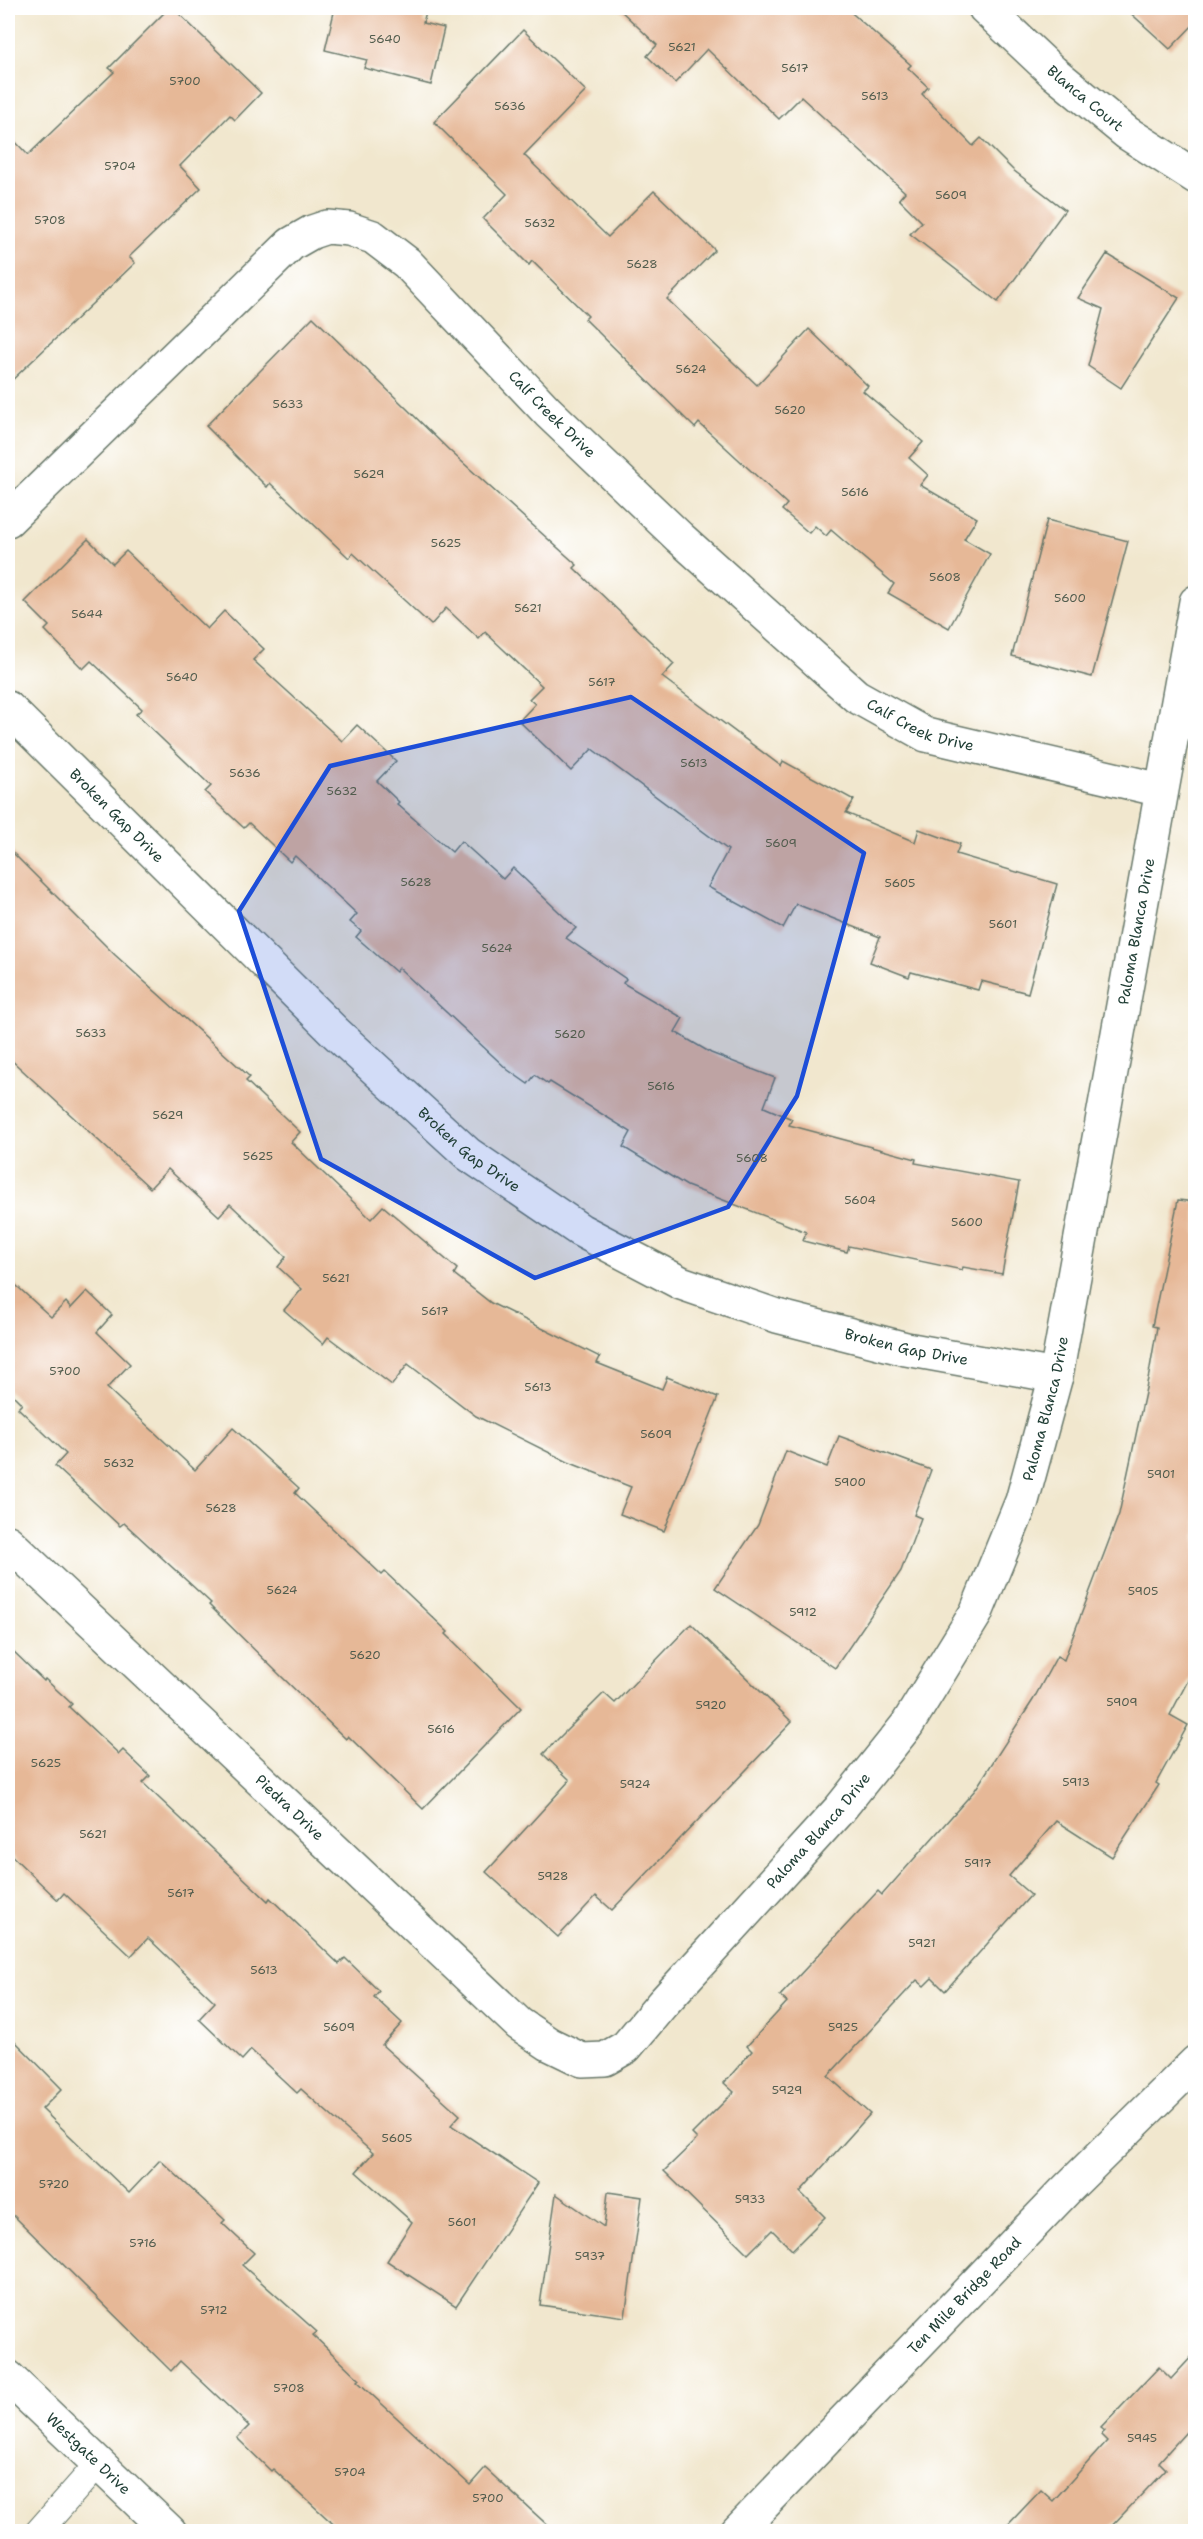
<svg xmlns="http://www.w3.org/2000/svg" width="1203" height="2539" font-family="'Shantell Sans',sans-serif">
	<rect width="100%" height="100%" fill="#fff"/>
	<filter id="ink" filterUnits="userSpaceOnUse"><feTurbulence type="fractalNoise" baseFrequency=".0167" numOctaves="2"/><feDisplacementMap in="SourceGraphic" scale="12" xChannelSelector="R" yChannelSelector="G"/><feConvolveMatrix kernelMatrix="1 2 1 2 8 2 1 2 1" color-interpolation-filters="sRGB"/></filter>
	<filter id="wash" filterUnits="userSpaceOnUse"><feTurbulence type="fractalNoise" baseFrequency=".008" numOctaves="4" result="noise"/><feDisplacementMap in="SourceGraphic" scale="24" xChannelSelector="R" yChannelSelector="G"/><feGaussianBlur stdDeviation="1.35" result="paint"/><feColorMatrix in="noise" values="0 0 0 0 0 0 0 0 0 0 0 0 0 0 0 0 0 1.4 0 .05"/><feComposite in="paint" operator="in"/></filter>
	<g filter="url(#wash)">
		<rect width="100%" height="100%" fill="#f1e7ce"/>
		<g id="blocks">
			<!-- building -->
			<g fill="#e6b897">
				<polygon points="169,8 173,8 261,93 235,120 230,115 180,166 201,188 129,257 135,263 8,384 8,134 28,155 114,72 109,68"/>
				<polygon points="335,8 427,8 423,23 444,28 431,85 364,68 367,60 325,50"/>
				<polygon points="618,8 846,8 911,65 908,68 928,87 922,94 973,146 981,138 1013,170 1065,210 998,302 910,234 922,222 899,199 905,192 801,97 779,119 707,49 675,83 647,56 657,45"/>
				<polygon points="1125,8 1196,8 1196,22 1170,49"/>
				<polygon points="523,30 586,91 524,155 608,237 654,191 715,250 667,299 757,385 809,329 868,386 863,391 923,442 909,458 928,475 920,485 977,518 964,539 990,554 949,628 888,593 894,584 831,530 826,536 815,526 809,533 782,510 787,504 699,423 695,428 585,319 588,316 532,261 529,265 483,219 507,194 434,122"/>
				<polygon points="1107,254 1179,298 1121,388 1088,366 1103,309 1078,298"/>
				<polygon points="313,317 450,451 577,565 574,568 674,664 662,677 781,766 783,761 854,800 846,813 915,842 919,829 960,844 956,854 1057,884 1028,993 981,981 978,990 911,972 909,977 870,962 880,937 796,904 783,928 708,887 728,850 592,749 571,771 519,721 535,704 529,699 542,686 485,632 479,639 446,608 431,625 353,553 349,558 270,483 267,487 206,426"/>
				<polygon points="1047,520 1128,541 1092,677 1012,656"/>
				<polygon points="88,539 113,564 126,551 207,629 224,611 264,649 253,660 342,741 357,725 396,761 377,781 399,802 397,804 452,852 461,841 503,879 513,868 576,928 566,938 626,979 623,983 683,1018 675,1032 711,1053 775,1078 764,1107 792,1119 789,1125 916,1159 915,1163 1019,1182 1002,1274 963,1267 962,1270 849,1246 847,1252 803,1241 806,1232 687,1186 623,1147 631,1132 550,1082 548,1084 535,1075 528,1084 508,1070 399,968 396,972 356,937 361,931 350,922 357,914 295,856 290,862 249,823 244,828 205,792 211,786 136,714 142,709 91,661 83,669 45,630 49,626 25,602"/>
				<polygon points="8,848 115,955 250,1077 246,1081 300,1132 291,1142 371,1219 383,1206 457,1269 454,1274 491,1303 600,1357 597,1363 662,1389 667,1377 718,1397 664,1531 620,1514 631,1487 568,1462 476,1416 408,1364 392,1385 328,1337 323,1344 284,1310 302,1289 278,1267 286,1257 230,1204 219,1216 168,1169 150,1188 8,1057"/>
				<polygon points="1178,1200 1196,1202 1196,1665 1170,1715 1188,1725 1156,1783 1159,1785 1112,1857 1056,1821 1009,1876 1031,1895 945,1991 932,1978 924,1986 917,1980 828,2076 870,2114 800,2192 825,2217 792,2250 772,2230 748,2254 664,2171 697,2139 692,2134 734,2092 724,2083 752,2051 747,2046 787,2002 780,1996 878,1891 882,1895 975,1790 1033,1700 1057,1656 1064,1660 1119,1514 1149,1374 1157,1327 1152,1326"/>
				<polygon points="8,1278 51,1317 66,1302 71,1308 87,1291 112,1315 97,1332 130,1364 107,1388 195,1470 233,1428 299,1488 295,1493 382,1575 385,1572 448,1632 446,1634 521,1708 423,1809 348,1736 346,1739 283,1678 209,1605 211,1603 124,1523 120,1526 55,1466 66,1454 18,1408 22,1404 8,1390"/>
				<polygon points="839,1436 931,1470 914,1515 921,1518 901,1571 835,1668 715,1588 758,1525 786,1451 827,1467"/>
				<polygon points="691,1624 792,1722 612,1910 596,1896 558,1937 486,1872 570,1780 543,1754 604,1693 615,1703"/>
				<polygon points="8,1646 44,1681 45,1679 72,1704 69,1707 119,1754 123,1750 150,1776 143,1783 268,1901 270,1898 339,1964 345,1958 379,1991 374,1997 402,2023 382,2045 460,2115 451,2125 538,2183 456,2306 387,2261 412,2222 356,2172 373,2153 301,2089 297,2093 251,2050 242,2060 199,2019 215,2002 148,1938 131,1956 64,1893 58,1900 8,1852"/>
				<polygon points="8,2034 62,2089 42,2109 129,2193 160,2160 225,2220 222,2223 254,2253 242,2265 317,2332 313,2335 359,2379 357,2381 470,2485 485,2468 555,2532 342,2532 273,2469 271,2471 237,2438 249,2426 180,2361 171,2371 8,2210"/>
				<polygon points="608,2192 642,2197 625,2317 540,2305 556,2194 604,2227"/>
				<polygon points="1196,2352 1196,2421 1159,2462 1166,2469 1106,2532 1001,2532 1041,2490 1053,2501 1107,2441 1101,2435 1105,2431 1101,2428 1159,2367 1171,2379"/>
			</g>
		</g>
	</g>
	<g filter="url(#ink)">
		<use href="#blocks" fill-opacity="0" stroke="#68786a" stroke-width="1.5"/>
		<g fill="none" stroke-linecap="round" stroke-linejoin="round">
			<!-- lane casing -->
			<g stroke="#68786a" stroke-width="28">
				<polyline id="lane" points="38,2532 98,2464"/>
			</g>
			<!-- street casing -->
			<g stroke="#68786a" stroke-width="36">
				<g id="street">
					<path id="s1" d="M985 8 1053 72 1127 133 1196 177"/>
					<path id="s2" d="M8 520 291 244 312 232 327 227 349 229 373 237 407 263 548 412 679 537 856 696 926 735 1161 790"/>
					<path id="s3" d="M8 708 336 1033 468 1154 580 1230 681 1283 777 1316 906 1349 1056 1376"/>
					<path id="s4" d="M8 1542 519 2024 549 2044 582 2060 605 2059 626 2047 662 2004 839 1810 907 1725 976 1613 1022 1501 1056 1376 1196 602"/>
					<path id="s5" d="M8 2377 170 2532"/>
				</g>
			</g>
			<!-- secondary casing -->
			<g stroke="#68786a" stroke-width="36">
				<g id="secondary">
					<path id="s6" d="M737 2532 1065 2191 1196 2062"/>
				</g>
			</g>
			<!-- lane -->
			<use href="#lane" stroke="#fff" stroke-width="26"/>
			<!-- street -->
			<use href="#street" stroke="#fff" stroke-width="33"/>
			<!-- secondary -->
			<use href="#secondary" stroke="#fff" stroke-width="33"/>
		</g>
	</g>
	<!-- marked area -->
	<path fill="#1d4ed8" fill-opacity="0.2" stroke="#1d4ed8" stroke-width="4.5" stroke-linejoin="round" d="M631 697 864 853 797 1096 728 1207 535 1278 321 1159 239 911 330 766Z"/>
	<g text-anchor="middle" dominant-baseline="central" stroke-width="4.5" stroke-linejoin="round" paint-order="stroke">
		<!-- number labels -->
		<g font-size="12" fill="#515c4d">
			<text x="385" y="39">5640</text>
			<text x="682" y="47">5621</text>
			<text x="795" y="68">5617</text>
			<text x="185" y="81">5700</text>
			<text x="875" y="96">5613</text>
			<text x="510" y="106">5636</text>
			<text x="120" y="166">5704</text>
			<text x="951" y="195">5609</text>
			<text x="50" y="220">5708</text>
			<text x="540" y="223">5632</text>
			<text x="642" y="264">5628</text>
			<text x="691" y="369">5624</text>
			<text x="288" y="404">5633</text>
			<text x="790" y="410">5620</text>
			<text x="369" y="474">5629</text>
			<text x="855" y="492">5616</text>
			<text x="446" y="543">5625</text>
			<text x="945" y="577">5608</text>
			<text x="1070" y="598">5600</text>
			<text x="528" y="608">5621</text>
			<text x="87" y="614">5644</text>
			<text x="182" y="677">5640</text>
			<text x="602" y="682">5617</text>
			<text x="694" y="763">5613</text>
			<text x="245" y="773">5636</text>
			<text x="342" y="791">5632</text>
			<text x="781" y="843">5609</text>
			<text x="416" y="882">5628</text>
			<text x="900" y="883">5605</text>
			<text x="1003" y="924">5601</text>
			<text x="497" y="948">5624</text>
			<text x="91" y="1033">5633</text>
			<text x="570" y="1034">5620</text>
			<text x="661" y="1086">5616</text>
			<text x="168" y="1115">5629</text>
			<text x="258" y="1156">5625</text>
			<text x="752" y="1158">5608</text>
			<text x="860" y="1200">5604</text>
			<text x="967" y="1222">5600</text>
			<text x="336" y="1278">5621</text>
			<text x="435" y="1311">5617</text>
			<text x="65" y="1371">5700</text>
			<text x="538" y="1387">5613</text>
			<text x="656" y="1434">5609</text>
			<text x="119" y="1463">5632</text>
			<text x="1161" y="1474">5901</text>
			<text x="850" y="1482">5900</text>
			<text x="221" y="1508">5628</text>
			<text x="282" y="1590">5624</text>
			<text x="1143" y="1591">5905</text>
			<text x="803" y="1612">5912</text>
			<text x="365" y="1655">5620</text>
			<text x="1122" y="1702">5909</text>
			<text x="711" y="1705">5920</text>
			<text x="441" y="1729">5616</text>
			<text x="46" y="1763">5625</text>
			<text x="1076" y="1782">5913</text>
			<text x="635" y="1784">5924</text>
			<text x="93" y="1834">5621</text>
			<text x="978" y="1863">5917</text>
			<text x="553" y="1876">5928</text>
			<text x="181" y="1893">5617</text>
			<text x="922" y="1943">5921</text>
			<text x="264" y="1970">5613</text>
			<text x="339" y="2027">5609</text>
			<text x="843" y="2027">5925</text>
			<text x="787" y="2090">5929</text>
			<text x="397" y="2138">5605</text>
			<text x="54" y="2184">5720</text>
			<text x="750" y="2199">5933</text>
			<text x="462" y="2222">5601</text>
			<text x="143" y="2243">5716</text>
			<text x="590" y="2256">5937</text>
			<text x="214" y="2310">5712</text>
			<text x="289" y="2388">5708</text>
			<text x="1142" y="2438">5945</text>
			<text x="350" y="2472">5704</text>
			<text x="488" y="2498">5700</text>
		</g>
		<!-- street labels -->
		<g font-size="15" fill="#1f3d34" stroke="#fff">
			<text stroke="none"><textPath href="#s1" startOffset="135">Blanca Court</textPath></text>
			<text stroke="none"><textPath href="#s2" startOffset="735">Calf Creek Drive</textPath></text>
			<text stroke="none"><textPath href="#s2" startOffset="1221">Calf Creek Drive</textPath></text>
			<text stroke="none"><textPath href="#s3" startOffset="153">Broken Gap Drive</textPath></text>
			<text stroke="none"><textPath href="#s4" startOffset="2084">Paloma Blanca Drive</textPath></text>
			<text stroke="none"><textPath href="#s3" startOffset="639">Broken Gap Drive</textPath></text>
			<text stroke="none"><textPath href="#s3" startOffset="1125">Broken Gap Drive</textPath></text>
			<text stroke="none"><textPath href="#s4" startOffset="1598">Paloma Blanca Drive</textPath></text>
			<text stroke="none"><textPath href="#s4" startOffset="387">Piedra Drive</textPath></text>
			<text stroke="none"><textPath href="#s4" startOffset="1112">Paloma Blanca Drive</textPath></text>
			<text stroke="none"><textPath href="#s6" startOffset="328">Ten Mile Bridge Road</textPath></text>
			<text stroke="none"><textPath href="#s5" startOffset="111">Westgate Drive</textPath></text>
		</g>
	</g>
	<!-- margin -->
	<rect width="1203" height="2539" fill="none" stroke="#fff" stroke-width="30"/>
</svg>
